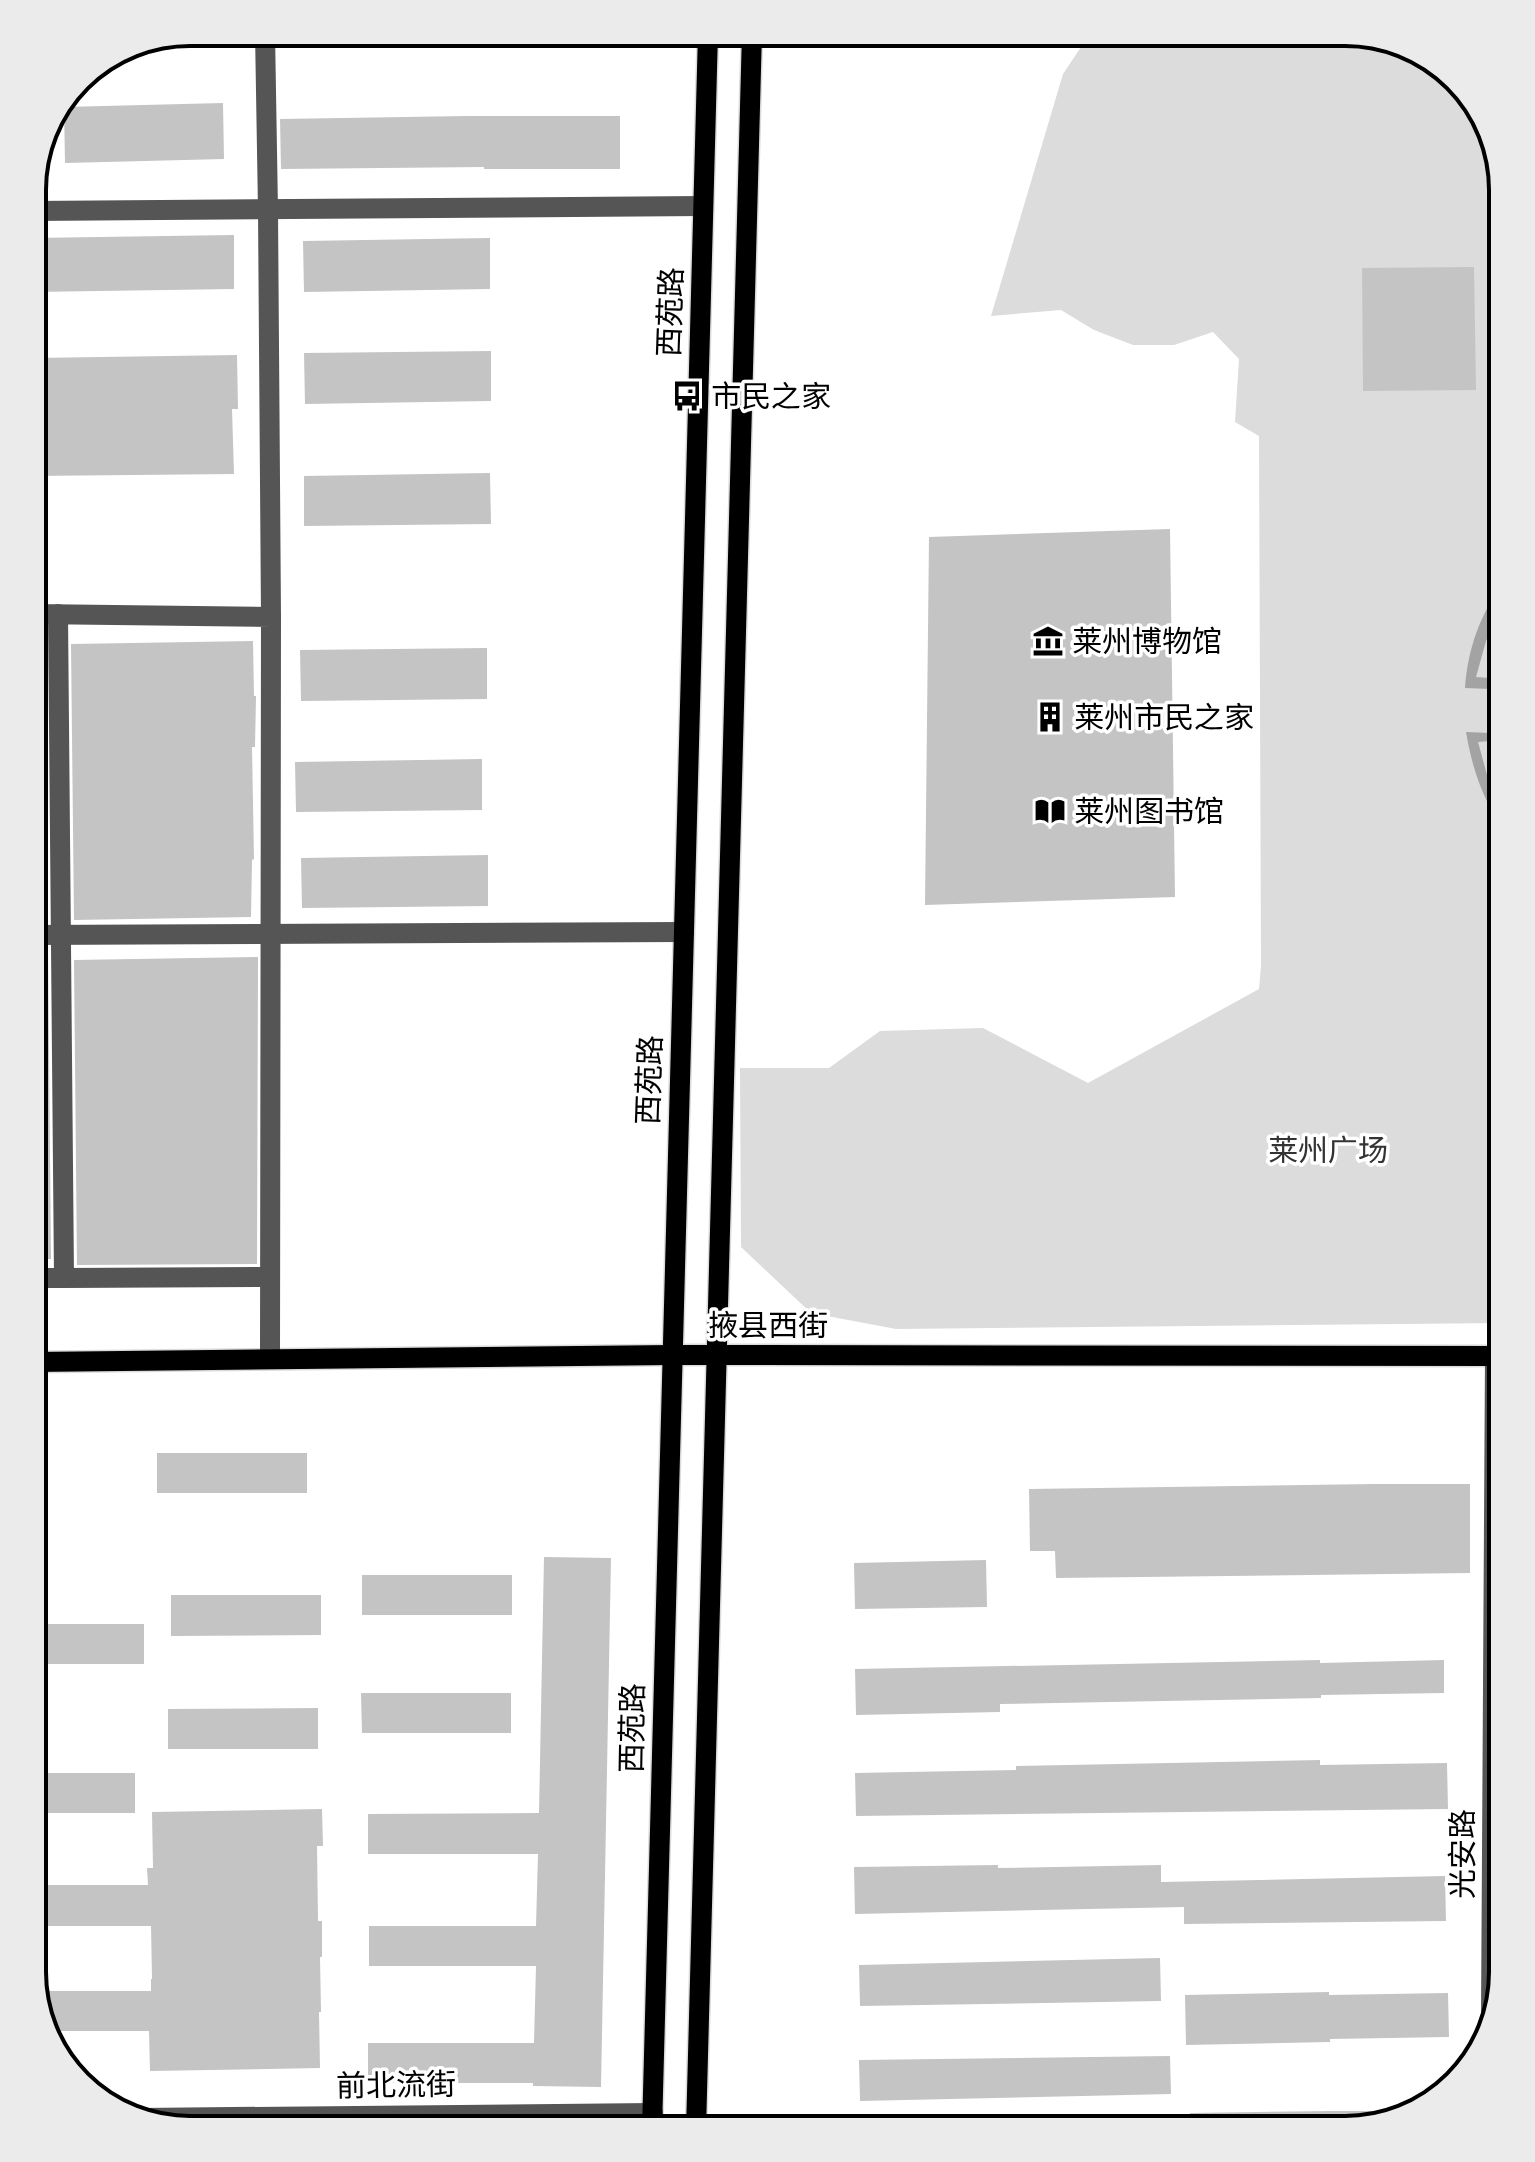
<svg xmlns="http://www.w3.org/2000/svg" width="1535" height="2162" font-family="Jost,'Noto Sans SC',sans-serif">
	<rect width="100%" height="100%" fill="#fff"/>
	<!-- green -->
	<g fill="#dcdcdc">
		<polygon points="1091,32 1355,32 1424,53 1482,111 1503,190 1503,1323 896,1329 811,1313 741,1247 740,1068 829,1068 880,1031 983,1028 1088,1083 1259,989 1261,966 1259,436 1235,422 1239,359 1213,332 1174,345 1133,345 1094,330 1061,310 991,316 1063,74"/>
		<rect x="849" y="2114" width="334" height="16"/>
	</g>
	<!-- water -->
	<g fill="#a3a3a3">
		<path d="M1503 583V607L1486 641 1476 677 1490 678V689L1465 688C1468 648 1480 615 1503 583Z"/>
		<path d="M1466 732 1491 733 1490 741 1478 742 1489 782 1503 809V828C1482 799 1472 767 1466 732Z"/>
	</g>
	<!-- building -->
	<g fill="#c4c4c4">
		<polygon points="223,103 224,159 65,163 64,107"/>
		<polygon points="467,116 620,116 620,169 484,169 484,167 281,169 280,119"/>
		<polygon points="234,235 234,289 32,292 32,238"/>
		<polygon points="490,238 490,289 304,292 303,241"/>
		<polygon points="1474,267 1476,390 1363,391 1362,268"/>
		<polygon points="491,351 491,401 305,404 304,353"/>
		<polygon points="237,355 238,409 232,409 234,474 32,476 32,358"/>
		<polygon points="490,473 491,524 304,526 304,476"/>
		<polygon points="1170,529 1175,897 925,905 929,537"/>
		<polygon points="32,636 45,636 48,922 32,922"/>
		<polygon points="253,641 254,696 256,696 255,747 252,747 254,859 252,860 251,917 74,920 71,644"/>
		<polygon points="487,648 487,699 301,701 300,650"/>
		<polygon points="482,759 482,810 296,812 295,762"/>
		<polygon points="488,855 488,906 302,908 301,858"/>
		<polygon points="32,948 48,948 51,1259 32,1259"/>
		<polygon points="258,957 257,1264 77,1265 74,960"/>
		<rect x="157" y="1453" width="150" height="40"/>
		<polygon points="1375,1484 1470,1484 1470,1573 1056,1578 1055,1551 1030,1551 1029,1489"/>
		<polygon points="544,1557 611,1558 601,2087 533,2086 533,2083 368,2083 368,2043 534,2043 536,1966 369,1966 369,1926 536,1926 538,1854 368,1854 368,1814 539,1813"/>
		<polygon points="986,1560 987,1607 855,1609 854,1563"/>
		<rect x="362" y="1575" width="150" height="40"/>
		<polygon points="171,1595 321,1595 321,1635 171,1636"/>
		<rect x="32" y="1624" width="112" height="40"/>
		<polygon points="1320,1660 1320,1663 1444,1660 1444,1693 1321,1695 1321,1698 1000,1704 1000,1712 856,1715 855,1669"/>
		<polygon points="361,1693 511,1693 511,1733 362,1733"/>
		<polygon points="318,1708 318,1749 168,1749 168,1709"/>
		<polygon points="1320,1760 1320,1765 1447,1763 1448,1809 856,1816 855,1773 1016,1770 1016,1766"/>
		<rect x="32" y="1773" width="103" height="40"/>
		<polygon points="322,1809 323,1846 317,1846 318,1921 322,1921 322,1957 320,1957 321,2012 319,2012 320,2068 150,2071 149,2031 48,2031 37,1991 151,1991 151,1979 152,1979 151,1926 32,1926 32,1885 148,1885 147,1868 153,1868 152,1812"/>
		<polygon points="998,1865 998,1868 1161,1865 1161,1882 1445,1876 1446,1921 1184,1924 1184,1907 855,1914 854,1867"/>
		<polygon points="1160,1958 1161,2001 860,2006 859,1965"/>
		<polygon points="1329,1992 1329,1995 1448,1993 1449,2037 1330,2039 1330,2042 1186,2045 1185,1995"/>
		<polygon points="1170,2056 1171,2094 860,2101 859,2060"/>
		<polygon points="1330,2111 1393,2111 1394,2117 1345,2130 1190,2130 1190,2113"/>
	</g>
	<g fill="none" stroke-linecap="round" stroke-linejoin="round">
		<!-- major casing -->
		<g stroke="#dbdbdb" stroke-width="23">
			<g id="major">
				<polyline points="32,1362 672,1355 1503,1356"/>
				<polyline points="652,2130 708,32"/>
				<polyline points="696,2130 752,32"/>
			</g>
		</g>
		<!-- minor -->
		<g stroke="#555" stroke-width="20">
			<polyline points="265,32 268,210 271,617"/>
			<polyline points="32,211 703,206"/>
			<polyline points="32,614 271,617 270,1359"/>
			<polyline points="58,614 64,1278 270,1277"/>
			<polyline points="32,935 684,932"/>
			<polyline points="32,1278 64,1278"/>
			<polyline points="1491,2017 1495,1356"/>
			<polyline points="140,2118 653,2113"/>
		</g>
		<!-- major -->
		<use href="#major" stroke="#000" stroke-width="20"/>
	</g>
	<!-- icons -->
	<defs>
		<g id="bus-bare" transform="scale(2.4)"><path d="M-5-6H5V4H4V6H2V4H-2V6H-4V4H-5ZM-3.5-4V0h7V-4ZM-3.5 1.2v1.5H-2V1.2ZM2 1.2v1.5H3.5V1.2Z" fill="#000" stroke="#fff" stroke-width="2.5" paint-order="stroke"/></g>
		<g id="museum-bare" transform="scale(2.4)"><path d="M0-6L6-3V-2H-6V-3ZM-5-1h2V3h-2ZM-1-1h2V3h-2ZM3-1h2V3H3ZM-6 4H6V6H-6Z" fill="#000" stroke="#fff" stroke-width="2.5" paint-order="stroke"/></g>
		<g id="building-bare" transform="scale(2.4)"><path d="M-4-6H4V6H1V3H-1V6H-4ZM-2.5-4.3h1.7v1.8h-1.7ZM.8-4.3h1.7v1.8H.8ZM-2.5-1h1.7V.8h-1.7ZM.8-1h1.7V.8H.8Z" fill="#000" stroke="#fff" stroke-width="2.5" paint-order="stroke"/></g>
		<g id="library-bare" transform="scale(2.4)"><path d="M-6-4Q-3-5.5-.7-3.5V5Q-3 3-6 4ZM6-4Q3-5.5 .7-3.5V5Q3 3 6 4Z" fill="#000" stroke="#fff" stroke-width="2.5" paint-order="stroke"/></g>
	</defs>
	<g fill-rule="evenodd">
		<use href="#bus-bare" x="687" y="396"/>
		<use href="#museum-bare" x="1048" y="641"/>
		<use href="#building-bare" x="1050" y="717"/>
		<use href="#library-bare" x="1050" y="811"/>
	</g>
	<g text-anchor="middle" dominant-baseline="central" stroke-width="7" stroke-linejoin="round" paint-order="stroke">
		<!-- street labels -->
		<g font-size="30" fill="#000" stroke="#fff">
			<text transform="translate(670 312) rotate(-88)">西苑路</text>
			<text transform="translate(649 1080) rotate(-88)">西苑路</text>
			<text x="768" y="1325">掖县西街</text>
			<text transform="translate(632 1728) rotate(-89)">西苑路</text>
			<text transform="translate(1462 1854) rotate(-90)">光安路</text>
			<text transform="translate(396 2085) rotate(-1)">前北流街</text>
		</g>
		<!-- poi labels -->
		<g font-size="30" fill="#000" stroke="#fff" text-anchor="start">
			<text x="711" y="396">市民之家</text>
			<text x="1072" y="641">莱州博物馆</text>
			<text x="1074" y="717">莱州市民之家</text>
			<text x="1074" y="811">莱州图书馆</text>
		</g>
		<!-- park labels -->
		<g font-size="30" fill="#333" stroke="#fff">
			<text x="1328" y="1150">莱州广场</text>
		</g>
	</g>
	<!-- crop -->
	<path d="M0 0H1535V2162H0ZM190 46H1345A144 144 0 0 1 1489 190V1972A144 144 0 0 1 1345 2116H190A144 144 0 0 1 46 1972V190A144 144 0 0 1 190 46Z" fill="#ebebeb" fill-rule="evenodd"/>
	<path fill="none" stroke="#000" stroke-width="4" d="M190 46H1345A144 144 0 0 1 1489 190V1972A144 144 0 0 1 1345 2116H190A144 144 0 0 1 46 1972V190A144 144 0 0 1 190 46Z"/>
</svg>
